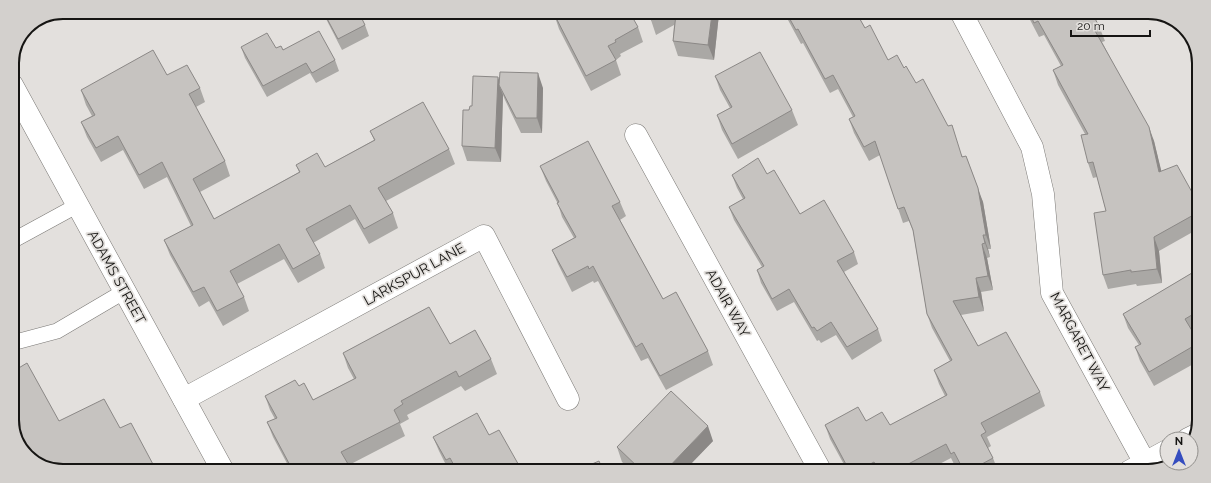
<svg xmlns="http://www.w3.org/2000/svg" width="1211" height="483" font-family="Raleway,sans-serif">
	<rect width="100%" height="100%" fill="#e3e0dd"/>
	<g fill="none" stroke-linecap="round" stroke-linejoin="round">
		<!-- lane casing -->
		<g stroke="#7a7875" stroke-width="16">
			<g id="lane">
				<polyline points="12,241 78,205"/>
				<polyline points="12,343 57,331 125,291"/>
			</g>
		</g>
		<!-- street casing -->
		<g stroke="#7a7875" stroke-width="23">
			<g id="street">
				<polyline points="962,14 1032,147 1043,194 1052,293 1145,463"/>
				<polyline points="12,85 222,469"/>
				<polyline points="636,135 820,470"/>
				<polyline points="184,399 484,236 568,399"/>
			</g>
		</g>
		<!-- secondary casing -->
		<g stroke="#7a7875" stroke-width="23">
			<g id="secondary">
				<polyline points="1188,439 1196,435"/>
				<polyline points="1130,471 1167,451"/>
			</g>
		</g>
		<!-- lane -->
		<use href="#lane" stroke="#fff" stroke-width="15"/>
		<!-- street -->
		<use href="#street" stroke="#fff" stroke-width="22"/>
		<!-- secondary -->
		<use href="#secondary" stroke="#fff" stroke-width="22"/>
	</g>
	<!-- wall -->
	<g fill="#aaa8a5">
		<polygon points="323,13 359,13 365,25 369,36 342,50"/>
		<polygon points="554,14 638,27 643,42 620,54 621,56 616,60 621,75 591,91 559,29"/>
		<polygon points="651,14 719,14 714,60 678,56 673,41 674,25 656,35 651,20"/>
		<polygon points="785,14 857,14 865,28 888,60 904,68 916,83 963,157 983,202 991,249 988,249 990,257 987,258 993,290 981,292 984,311 961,315 978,346 1040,392 1045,406 987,437 991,446 988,448 993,458 998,471 961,471 959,466 956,468 951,458 928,470 847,470 830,439 825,425 866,421 890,425 945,396 939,384 934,370 950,361 932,328 927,314 913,231 909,221 903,223 880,155 869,161 854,133 849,119 853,117 838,89 830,93 803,43 801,44 788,20"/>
		<polygon points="1027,14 1096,15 1094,16 1099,26 1105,41 1102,42 1154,141 1161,171 1198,203 1198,229 1159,251 1162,283 1137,286 1136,284 1108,289 1103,275 1106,211 1097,177 1093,178 1088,163 1085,134 1058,85 1053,70 1061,66 1044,35 1039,37"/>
		<polygon points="241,47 276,48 335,60 339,71 316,83 310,73 267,97 245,58"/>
		<polygon points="167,75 200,88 205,102 196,107 225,161 230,176 200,192 214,219 299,172 296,165 325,167 374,140 370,131 449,149 455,164 386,201 393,213 398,228 369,244 355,219 313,243 320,254 325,268 298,283 284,259 237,284 244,297 249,311 223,326 209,301 199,307 170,255 164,240 191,226 167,177 144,189 123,150 101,162 87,137 81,122 92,116 86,105 81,90"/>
		<polygon points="715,76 792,110 798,125 738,159 722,130 717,115 730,108 720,90"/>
		<polygon points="500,82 543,88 542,133 521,133 505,100 503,95 501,162 467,161 462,146 469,110 472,106"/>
		<polygon points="540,166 620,202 626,216 620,220 663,299 708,351 713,365 666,390 648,358 641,361 598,281 594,283 593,281 572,292 558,264 552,250 574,238 562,217 558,204 546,181"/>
		<polygon points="767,174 800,214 854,252 858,264 844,272 878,329 882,341 852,360 836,335 821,343 819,340 817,341 794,302 777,311 761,283 757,270 762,267 734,220 729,207 743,199 737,188 732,175"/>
		<polygon points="1197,270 1197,330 1193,332 1197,339 1197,362 1154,386 1140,361 1135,347 1139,345 1128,328 1123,314"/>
		<polygon points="450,344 491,359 497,374 465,391 461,386 407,415 409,419 400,424 405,436 349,465 351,469 290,469 273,437 267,422 275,419 270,410 265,396 299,386 313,400 354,379 348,368 343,353"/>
		<polygon points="489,435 521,469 448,469 439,451 433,437"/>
		<polygon points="713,441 685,470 631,470 622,462 617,447"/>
	</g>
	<!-- shaded-wall -->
	<g fill="#8b8886">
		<polygon points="712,14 719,14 714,60 708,45"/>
		<polygon points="538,73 543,88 542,133 537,118"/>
		<polygon points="498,77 503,91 499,85 503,95 501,162 495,148"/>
		<polygon points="1149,127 1154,141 1165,186 1159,172"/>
		<polygon points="966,156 983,202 991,249 986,235"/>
		<polygon points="983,235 988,249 990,257 985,243"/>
		<polygon points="1154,237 1159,251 1162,283 1157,269"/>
		<polygon points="982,244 987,258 993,290 988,276"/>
		<polygon points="976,278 981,292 984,311 979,297"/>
		<polygon points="708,426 713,441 685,470 666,470"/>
	</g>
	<!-- building -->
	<g fill="#c6c3c0" stroke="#8b8886">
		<polygon points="324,13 359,13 365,25 338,39"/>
		<polygon points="556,13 630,13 638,27 615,40 616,42 608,46 616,60 586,76 554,14"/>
		<polygon points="651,14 663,14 651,20"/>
		<polygon points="676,14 712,14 708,45 673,41"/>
		<polygon points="787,14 857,14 865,28 870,25 888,60 897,55 904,68 906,66 916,83 923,79 948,126 952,125 962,157 966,156 978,188 986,235 983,235 985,243 982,244 988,276 976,278 979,297 953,301 978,346 1006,332 1040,392 981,423 986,432 981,435 993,458 969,471 964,471 954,452 951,454 946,444 897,470 879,470 874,462 859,470 849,470 825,425 858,407 866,421 882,412 890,425 947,395 934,370 952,360 927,314 913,230 904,207 898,209 875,141 864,147 849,119 855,116 833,75 825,79 798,29 796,30"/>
		<polygon points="1030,14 1093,15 1099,26 1094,29 1149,127 1159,172 1177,165 1198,203 1198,214 1197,213 1154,237 1157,269 1131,272 1131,270 1103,275 1094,213 1106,211 1093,162 1088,163 1081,135 1088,134 1053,70 1063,65 1038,21 1034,23"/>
		<polygon points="319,31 335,60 312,73 306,63 263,86 241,47 267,33 276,48 281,46 283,50"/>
		<polygon points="153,50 167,75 187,65 200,88 189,94 225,161 193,179 214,219 300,172 296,165 317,153 325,167 375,140 370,131 423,102 449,149 378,188 393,213 364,229 350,205 306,229 320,254 293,269 279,244 230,271 244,297 217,311 204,287 193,292 164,240 193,225 162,162 139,175 118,136 96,148 81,122 95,115 81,90"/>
		<polygon points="760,52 792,110 732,144 717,115 732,107 715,76"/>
		<polygon points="500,72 538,73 537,118 516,118 499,85"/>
		<polygon points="473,76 498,77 495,148 462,146 463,110 469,110 470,106 472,106"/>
		<polygon points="588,141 620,202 612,206 663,299 676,292 708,351 660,376 642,343 636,347 593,266 589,269 588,266 567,277 552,250 576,237 557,203 559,202 540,166"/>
		<polygon points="758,158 767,174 774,170 800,214 824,200 854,252 837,261 878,329 847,347 831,322 817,331 814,327 812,328 789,289 772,299 757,270 764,266 729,207 745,198 732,175"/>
		<polygon points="1197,270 1197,312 1185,319 1197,339 1197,344 1149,372 1135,347 1141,344 1123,314"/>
		<polygon points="429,307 450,344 475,330 491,359 459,377 456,371 401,401 403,404 394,410 400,422 341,452 351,469 292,469 267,422 277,418 265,396 295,380 299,386 304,383 313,400 356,378 343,353"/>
		<polygon points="27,363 59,421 104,399 120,428 131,423 155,468 47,468 23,451 12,423 12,372"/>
		<polygon points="671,391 708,426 666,470 641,470 617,447"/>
		<polygon points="477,413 489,435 499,430 521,469 456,469 450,458 446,460 433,437"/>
		<polygon points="599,461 603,470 578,470"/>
	</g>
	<g text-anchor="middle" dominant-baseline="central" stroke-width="3.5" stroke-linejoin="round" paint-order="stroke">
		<!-- street labels -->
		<g font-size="14" fill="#161513" stroke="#e3e0dd">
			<text transform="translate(414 274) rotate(-29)">LARKSPUR LANE</text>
			<text transform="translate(117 277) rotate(61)">ADAMS STREET</text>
			<text transform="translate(728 303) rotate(61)">ADAIR WAY</text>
			<text transform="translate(1080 342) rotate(62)">MARGARET WAY</text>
		</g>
	</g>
	<!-- crop -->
	<path d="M0 0H1211V483H0ZM63 19H1148A44 44 0 0 1 1192 63V420A44 44 0 0 1 1148 464H63A44 44 0 0 1 19 420V63A44 44 0 0 1 63 19Z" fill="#d3d0cd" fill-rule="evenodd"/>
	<path fill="none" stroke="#161513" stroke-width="2" d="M63 19H1148A44 44 0 0 1 1192 63V420A44 44 0 0 1 1148 464H63A44 44 0 0 1 19 420V63A44 44 0 0 1 63 19Z"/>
	<!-- north arrow -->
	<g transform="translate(1179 451)"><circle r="19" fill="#e3e0dd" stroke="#918f8c"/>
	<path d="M0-3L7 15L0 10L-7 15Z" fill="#354dbf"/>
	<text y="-6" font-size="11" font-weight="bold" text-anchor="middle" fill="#161513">N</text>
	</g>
	<!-- scale -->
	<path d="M1071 30v6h79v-6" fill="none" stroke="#161513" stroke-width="2"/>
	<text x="1077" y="30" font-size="12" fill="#161513" stroke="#e3e0dd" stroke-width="3" paint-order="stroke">20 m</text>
</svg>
